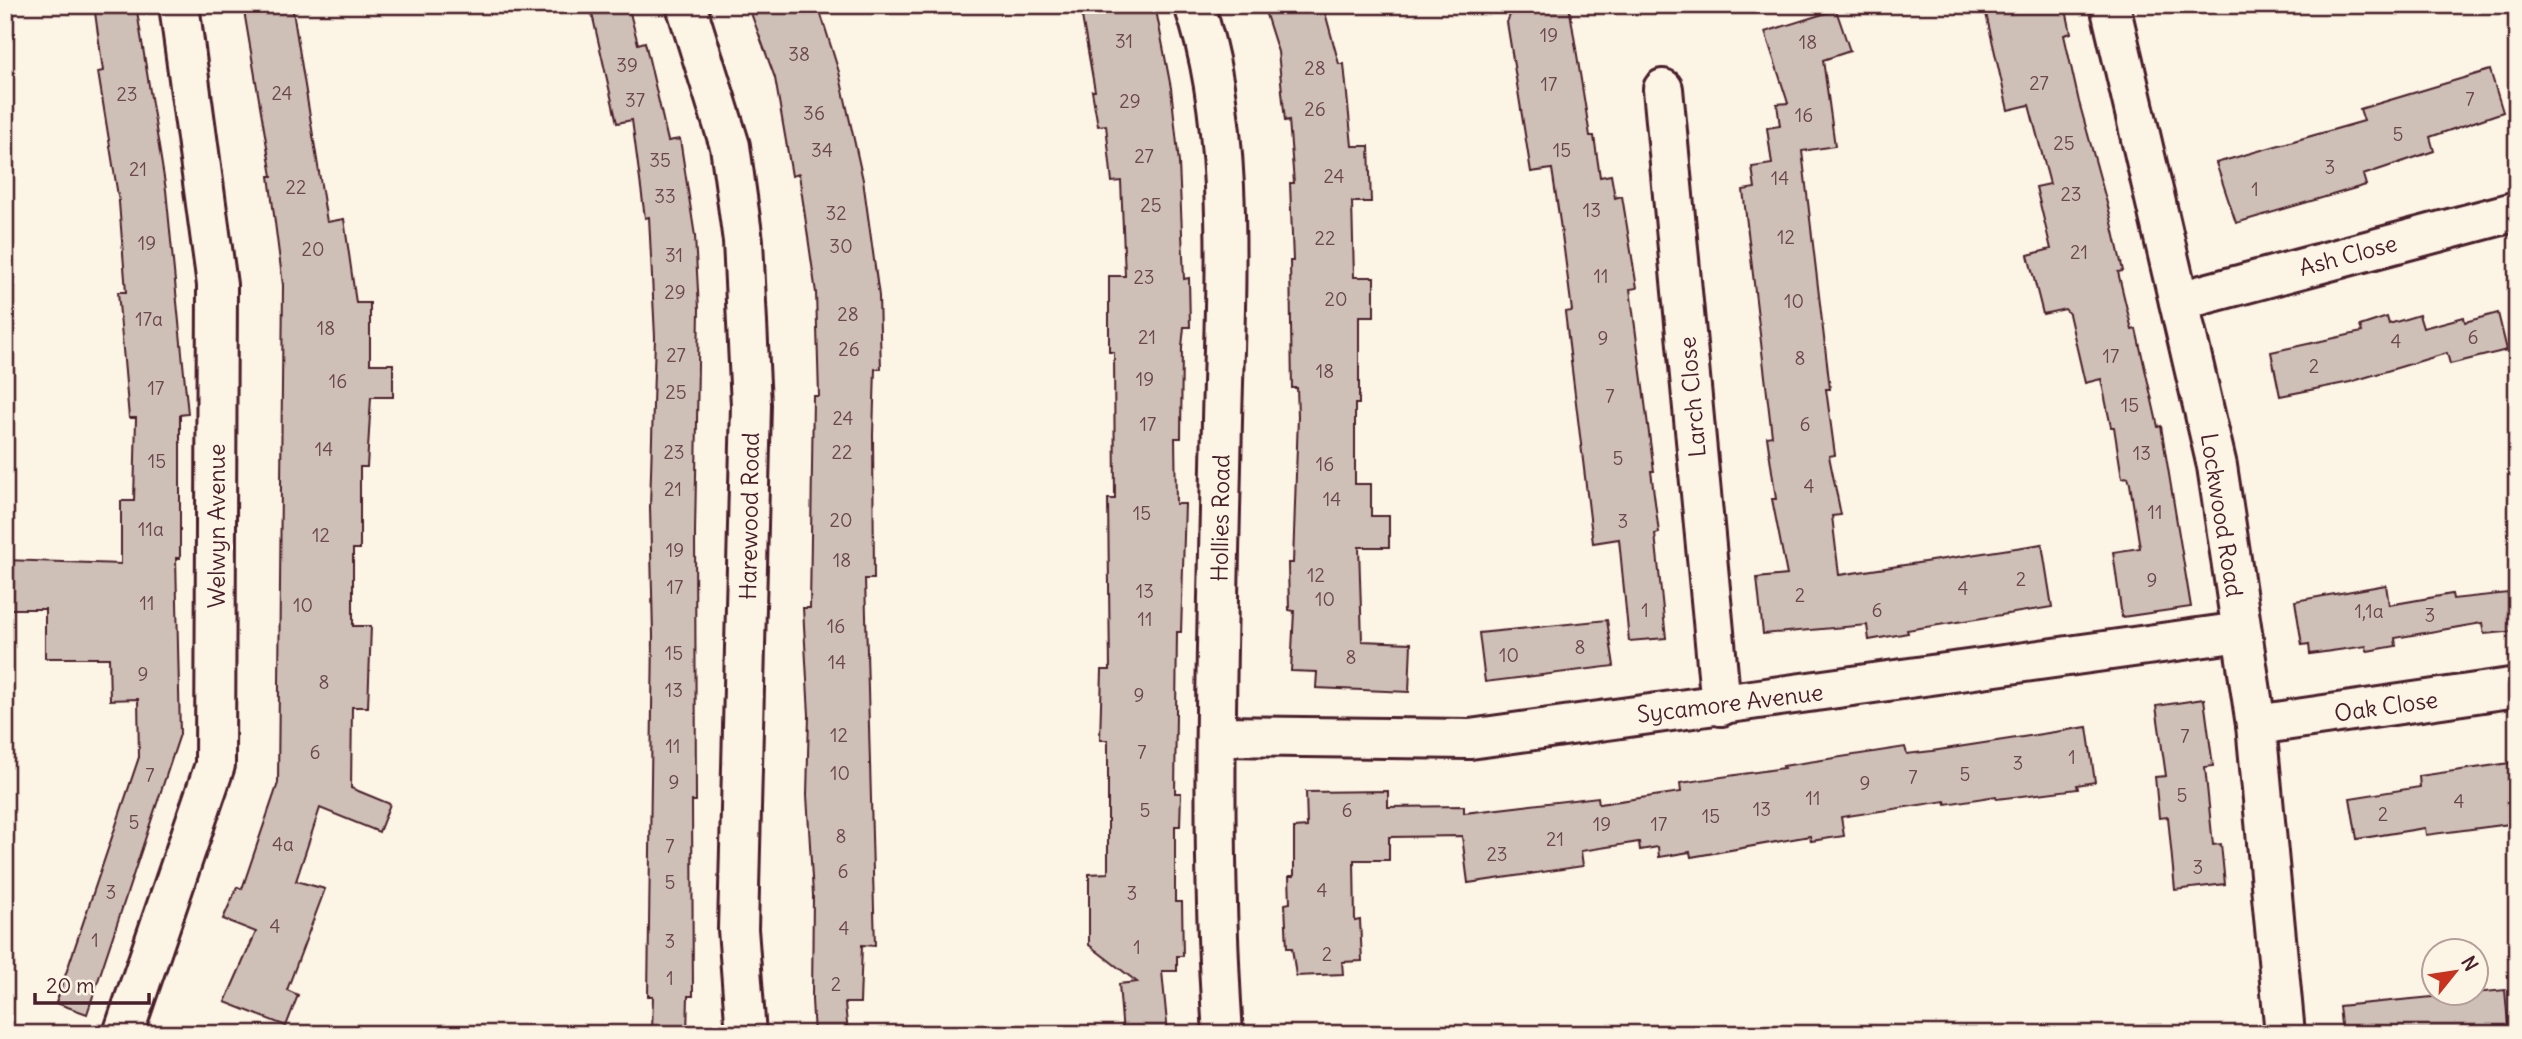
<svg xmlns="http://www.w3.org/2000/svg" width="2522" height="1039" font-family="Delius,sans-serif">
	<rect width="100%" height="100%" fill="#fcf5e5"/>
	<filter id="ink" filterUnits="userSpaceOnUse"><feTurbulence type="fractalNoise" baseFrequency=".0143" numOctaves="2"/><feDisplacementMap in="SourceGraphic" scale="14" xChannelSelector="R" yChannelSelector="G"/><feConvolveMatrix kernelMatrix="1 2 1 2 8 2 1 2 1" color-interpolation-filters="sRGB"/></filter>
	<g filter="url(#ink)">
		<!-- building -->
		<g fill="#cfc0b7" stroke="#4a1f2b" stroke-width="2">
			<polygon points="94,5 136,5 166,190 188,414 180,415 180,558 176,558 180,734 87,1014 56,1003 139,757 138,699 110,700 109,658 45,658 45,609 5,609 5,560 121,564 121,501 134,501 136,418 129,418 118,292 126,292 119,202 98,72 103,71"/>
			<polygon points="243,5 292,5 327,222 344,219 356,303 370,303 370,364 393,364 393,397 371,397 367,467 360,467 360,549 353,549 353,626 371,626 368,707 352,707 351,788 390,804 379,832 320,808 296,881 325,889 287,990 298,995 286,1026 225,1002 256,932 223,919 237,887 242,889 278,783 283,285 269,176 272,176"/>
			<polygon points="590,5 628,5 638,44 645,42 668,141 680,139 695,236 699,309 695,532 696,801 692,801 693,996 688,996 687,1034 652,1034 653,996 648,996 653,635 650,507 655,337 649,217 645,218 632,120 617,123"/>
			<polygon points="748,5 818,5 839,72 863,180 879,296 881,369 875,369 873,435 874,579 865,579 875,946 862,945 860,1003 845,1003 848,1034 814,1034 812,1000 813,895 807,795 809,715 803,608 810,608 813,396 819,396 816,293 799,174 792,176 775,78"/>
			<polygon points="1080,5 1155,5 1171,88 1179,163 1184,279 1189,278 1190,327 1184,327 1182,347 1181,438 1175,438 1176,504 1185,504 1181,632 1177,632 1175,793 1181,793 1180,826 1175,826 1175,902 1182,902 1183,956 1177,956 1177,971 1162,971 1168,1034 1123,1034 1119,984 1137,982 1089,945 1089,874 1108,873 1108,740 1100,740 1102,670 1110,670 1108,499 1115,499 1114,352 1109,352 1109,276 1125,276 1121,181 1112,182 1106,125 1098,126 1092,91 1095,91"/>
			<polygon points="1263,5 1323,5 1339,64 1344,64 1352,146 1369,146 1371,202 1352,202 1354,277 1374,277 1374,316 1359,316 1359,404 1355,404 1355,484 1371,484 1371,516 1389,516 1389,547 1359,547 1362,641 1411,643 1409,692 1316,688 1317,672 1291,671 1294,611 1289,610 1288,563 1293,563 1298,416 1297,388 1292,388 1290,261 1293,261 1290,183 1294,183 1289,120 1285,121 1278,52"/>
			<polygon points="1514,5 1569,5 1590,136 1594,136 1600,177 1611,175 1615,198 1622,196 1637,288 1630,289 1654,471 1651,471 1659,533 1655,534 1666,638 1629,641 1619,539 1593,543 1565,312 1572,311 1564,249 1552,169 1531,172 1507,22"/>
			<polygon points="1984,5 2065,5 2071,33 2064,35 2079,102 2110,214 2123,271 2118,272 2132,330 2136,329 2158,427 2161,426 2191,607 2122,617 2113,552 2140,548 2130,484 2128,477 2122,478 2114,427 2111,427 2101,379 2085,383 2069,314 2065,309 2043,314 2028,255 2051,249 2036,187 2050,184 2029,105 2008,110"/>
			<polygon points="1836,10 1850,51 1823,60 1835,146 1802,151 1830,389 1826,389 1835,455 1829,456 1841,515 1832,516 1839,575 2042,544 2052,607 1907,630 1908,633 1869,640 1867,625 1763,634 1757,578 1787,575 1772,499 1776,499 1767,437 1772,436 1743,190 1755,188 1752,167 1772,164 1767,128 1780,126 1777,104 1788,103 1765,32"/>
			<polygon points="2490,70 2503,112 2430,137 2434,151 2363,175 2366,185 2236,223 2216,163 2364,121 2360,109"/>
			<polygon points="2498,313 2507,350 2450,364 2447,353 2350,382 2280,396 2271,352 2362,332 2360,326 2387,317 2389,324 2419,315 2423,328 2464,317 2465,322"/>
			<polygon points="2386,585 2389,605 2452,594 2453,599 2517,592 2517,631 2484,634 2482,623 2395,638 2396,646 2367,651 2366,646 2310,654 2309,644 2302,645 2295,601"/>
			<polygon points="1607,620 1614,666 1485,682 1479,633"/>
			<polygon points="2204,699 2213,766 2205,767 2213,845 2221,844 2225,884 2175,890 2168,817 2159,818 2155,777 2166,776 2156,706"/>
			<polygon points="2087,727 2095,782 2077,785 2078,789 1997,799 1996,796 1946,804 1945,801 1841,817 1844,836 1811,841 1810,836 1691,857 1690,852 1659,857 1658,847 1640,850 1639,842 1581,851 1583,866 1468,883 1462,836 1389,837 1389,860 1354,860 1355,921 1360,920 1362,961 1342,962 1343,974 1296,976 1292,948 1287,948 1285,904 1290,903 1289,876 1294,876 1294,828 1307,827 1306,792 1388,791 1388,807 1464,806 1464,813 1598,797 1599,804 1681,792 1680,783 1784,768 1783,766 1905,747 1907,754 1932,751"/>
			<polygon points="2517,762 2517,823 2426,835 2425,828 2357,839 2350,798 2420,787 2419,776"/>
			<polygon points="2505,990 2509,1034 2342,1034 2339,1006"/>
		</g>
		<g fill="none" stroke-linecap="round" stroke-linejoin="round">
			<!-- minor casing -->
			<g stroke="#4a1f2b" stroke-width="44">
				<g id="minor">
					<polyline points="686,5 730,146 743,241 751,405 738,929 746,1034"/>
					<path d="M1194 5C1236 124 1225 294 1222 420 1218 624 1209 830 1223 1034"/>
					<polyline points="2110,5 2217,466 2256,725 2285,1034"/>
					<polyline points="1663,89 1721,706"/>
					<polyline points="2179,301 2517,211"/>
					<polyline points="2256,725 2517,687"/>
					<polyline points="1216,736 1470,739 2241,632"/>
					<polyline points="123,1034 215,765 217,285 179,5"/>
				</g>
			</g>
			<!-- minor -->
			<use href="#minor" stroke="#fcf5e5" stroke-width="38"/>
		</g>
	</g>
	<g text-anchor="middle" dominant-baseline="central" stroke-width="6" stroke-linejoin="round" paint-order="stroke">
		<!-- number labels -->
		<g font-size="19" fill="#6b474e">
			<text x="1549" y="35">19</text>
			<text x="1124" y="41">31</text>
			<text x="1808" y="42">18</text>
			<text x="799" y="54">38</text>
			<text x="627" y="65">39</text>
			<text x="1315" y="68">28</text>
			<text x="2039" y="83">27</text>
			<text x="1549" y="84">17</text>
			<text x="282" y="93">24</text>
			<text x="127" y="94">23</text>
			<text x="2470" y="99">7</text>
			<text x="635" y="100">37</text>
			<text x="1130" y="101">29</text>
			<text x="1315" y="109">26</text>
			<text x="814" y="113">36</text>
			<text x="1804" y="115">16</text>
			<text x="2398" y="134">5</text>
			<text x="2064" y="143">25</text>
			<text x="822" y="150">34</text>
			<text x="1562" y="150">15</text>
			<text x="1144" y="156">27</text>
			<text x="660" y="160">35</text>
			<text x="2330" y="167">3</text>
			<text x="138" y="169">21</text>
			<text x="1334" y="176">24</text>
			<text x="1780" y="178">14</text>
			<text x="296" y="187">22</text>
			<text x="2255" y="189">1</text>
			<text x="2071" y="194">23</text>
			<text x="665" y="196">33</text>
			<text x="1151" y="205">25</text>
			<text x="1592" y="210">13</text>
			<text x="836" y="213">32</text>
			<text x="1786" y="237">12</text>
			<text x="1325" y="238">22</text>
			<text x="147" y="243">19</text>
			<text x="841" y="246">30</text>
			<text x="313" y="249">20</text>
			<text x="2079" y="252">21</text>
			<text x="674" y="255">31</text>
			<text x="1601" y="276">11</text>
			<text x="1144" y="277">23</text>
			<text x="675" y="292">29</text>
			<text x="1336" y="299">20</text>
			<text x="1794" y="301">10</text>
			<text x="848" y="314">28</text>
			<text x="149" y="319">17a</text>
			<text x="326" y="328">18</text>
			<text x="1147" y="337">21</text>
			<text x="2473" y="337">6</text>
			<text x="1603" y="338">9</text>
			<text x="2396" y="341">4</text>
			<text x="849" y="349">26</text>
			<text x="676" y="355">27</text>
			<text x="2111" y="356">17</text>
			<text x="1800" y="358">8</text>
			<text x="2314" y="366">2</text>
			<text x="1325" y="371">18</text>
			<text x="1145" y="379">19</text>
			<text x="338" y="381">16</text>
			<text x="156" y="388">17</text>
			<text x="676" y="392">25</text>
			<text x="1610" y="396">7</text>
			<text x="2130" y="405">15</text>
			<text x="843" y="418">24</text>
			<text x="1148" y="424">17</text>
			<text x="1805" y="424">6</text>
			<text x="324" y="449">14</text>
			<text x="674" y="452">23</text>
			<text x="842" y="452">22</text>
			<text x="2142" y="453">13</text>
			<text x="1618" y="458">5</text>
			<text x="157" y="461">15</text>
			<text x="1325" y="464">16</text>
			<text x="1809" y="486">4</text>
			<text x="673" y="489">21</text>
			<text x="1332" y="499">14</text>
			<text x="2155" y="512">11</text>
			<text x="1142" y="513">15</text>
			<text x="841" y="520">20</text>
			<text x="1623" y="521">3</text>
			<text x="151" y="529">11a</text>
			<text x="321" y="535">12</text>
			<text x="675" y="550">19</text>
			<text x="842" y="560">18</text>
			<text x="1316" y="575">12</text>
			<text x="2021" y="579">2</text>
			<text x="2152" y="580">9</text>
			<text x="675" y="587">17</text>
			<text x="1963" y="588">4</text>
			<text x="1145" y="591">13</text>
			<text x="1800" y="595">2</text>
			<text x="1325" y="599">10</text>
			<text x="147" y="603">11</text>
			<text x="303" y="605">10</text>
			<text x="1645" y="610">1</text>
			<text x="1877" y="610">6</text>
			<text x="2369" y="611">1,1a</text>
			<text x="2430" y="615">3</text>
			<text x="1145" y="619">11</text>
			<text x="836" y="626">16</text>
			<text x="1580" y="647">8</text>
			<text x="674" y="653">15</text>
			<text x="1509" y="655">10</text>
			<text x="1351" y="657">8</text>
			<text x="837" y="662">14</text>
			<text x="143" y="674">9</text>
			<text x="324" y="682">8</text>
			<text x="674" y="690">13</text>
			<text x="1139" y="695">9</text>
			<text x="839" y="735">12</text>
			<text x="2185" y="736">7</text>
			<text x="673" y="746">11</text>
			<text x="315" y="752">6</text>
			<text x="1142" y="752">7</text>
			<text x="2072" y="757">1</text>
			<text x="2018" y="763">3</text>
			<text x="840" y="773">10</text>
			<text x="1965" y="774">5</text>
			<text x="150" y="775">7</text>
			<text x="1913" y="777">7</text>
			<text x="674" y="782">9</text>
			<text x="1865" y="783">9</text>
			<text x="2182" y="795">5</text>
			<text x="1813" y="798">11</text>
			<text x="2459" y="801">4</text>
			<text x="1762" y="809">13</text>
			<text x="1145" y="810">5</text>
			<text x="1347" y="810">6</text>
			<text x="2383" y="814">2</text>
			<text x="1711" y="816">15</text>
			<text x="134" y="822">5</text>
			<text x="1602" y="824">19</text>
			<text x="1659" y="824">17</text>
			<text x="841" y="836">8</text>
			<text x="1555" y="839">21</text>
			<text x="283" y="844">4a</text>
			<text x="670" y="846">7</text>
			<text x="1497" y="854">23</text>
			<text x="2198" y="867">3</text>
			<text x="843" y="871">6</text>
			<text x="670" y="882">5</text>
			<text x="1322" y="890">4</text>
			<text x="111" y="892">3</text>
			<text x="1132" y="893">3</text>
			<text x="275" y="926">4</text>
			<text x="844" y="928">4</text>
			<text x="95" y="940">1</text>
			<text x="670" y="941">3</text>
			<text x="1137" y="947">1</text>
			<text x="1327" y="954">2</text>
			<text x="670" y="978">1</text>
			<text x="836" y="984">2</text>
		</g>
		<!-- street labels -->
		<g font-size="23" fill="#4a1f2b" stroke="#fcf5e5">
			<text transform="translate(2348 255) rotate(-15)">Ash Close</text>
			<text transform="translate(1692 397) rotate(-95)">Larch Close</text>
			<text transform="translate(2222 515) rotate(81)">Lockwood Road</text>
			<text transform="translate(749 516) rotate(-89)">Harewood Road</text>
			<text transform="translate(1220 518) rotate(-89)">Hollies Road</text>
			<text transform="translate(216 526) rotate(-90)">Welwyn Avenue</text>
			<text transform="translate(1730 703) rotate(-7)">Sycamore Avenue</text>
			<text transform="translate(2386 706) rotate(-8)">Oak Close</text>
		</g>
	</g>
	<!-- margin -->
	<rect width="2522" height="1039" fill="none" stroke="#fcf5e5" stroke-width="28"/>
	<rect x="14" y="14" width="2494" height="1011" fill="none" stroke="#4a1f2b" stroke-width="2.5" filter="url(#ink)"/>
	<!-- north arrow -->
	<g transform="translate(2455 972) rotate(60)"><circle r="33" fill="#fcf5e5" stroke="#b59f9b" stroke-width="2"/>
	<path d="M0-5L12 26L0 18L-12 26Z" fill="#c8321e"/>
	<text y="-10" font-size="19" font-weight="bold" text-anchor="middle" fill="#4a1f2b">N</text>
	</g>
	<!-- scale -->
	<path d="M35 993v10h114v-10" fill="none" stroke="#4a1f2b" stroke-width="3.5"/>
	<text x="46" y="993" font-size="21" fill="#4a1f2b" stroke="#fcf5e5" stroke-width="5" paint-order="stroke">20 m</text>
</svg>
